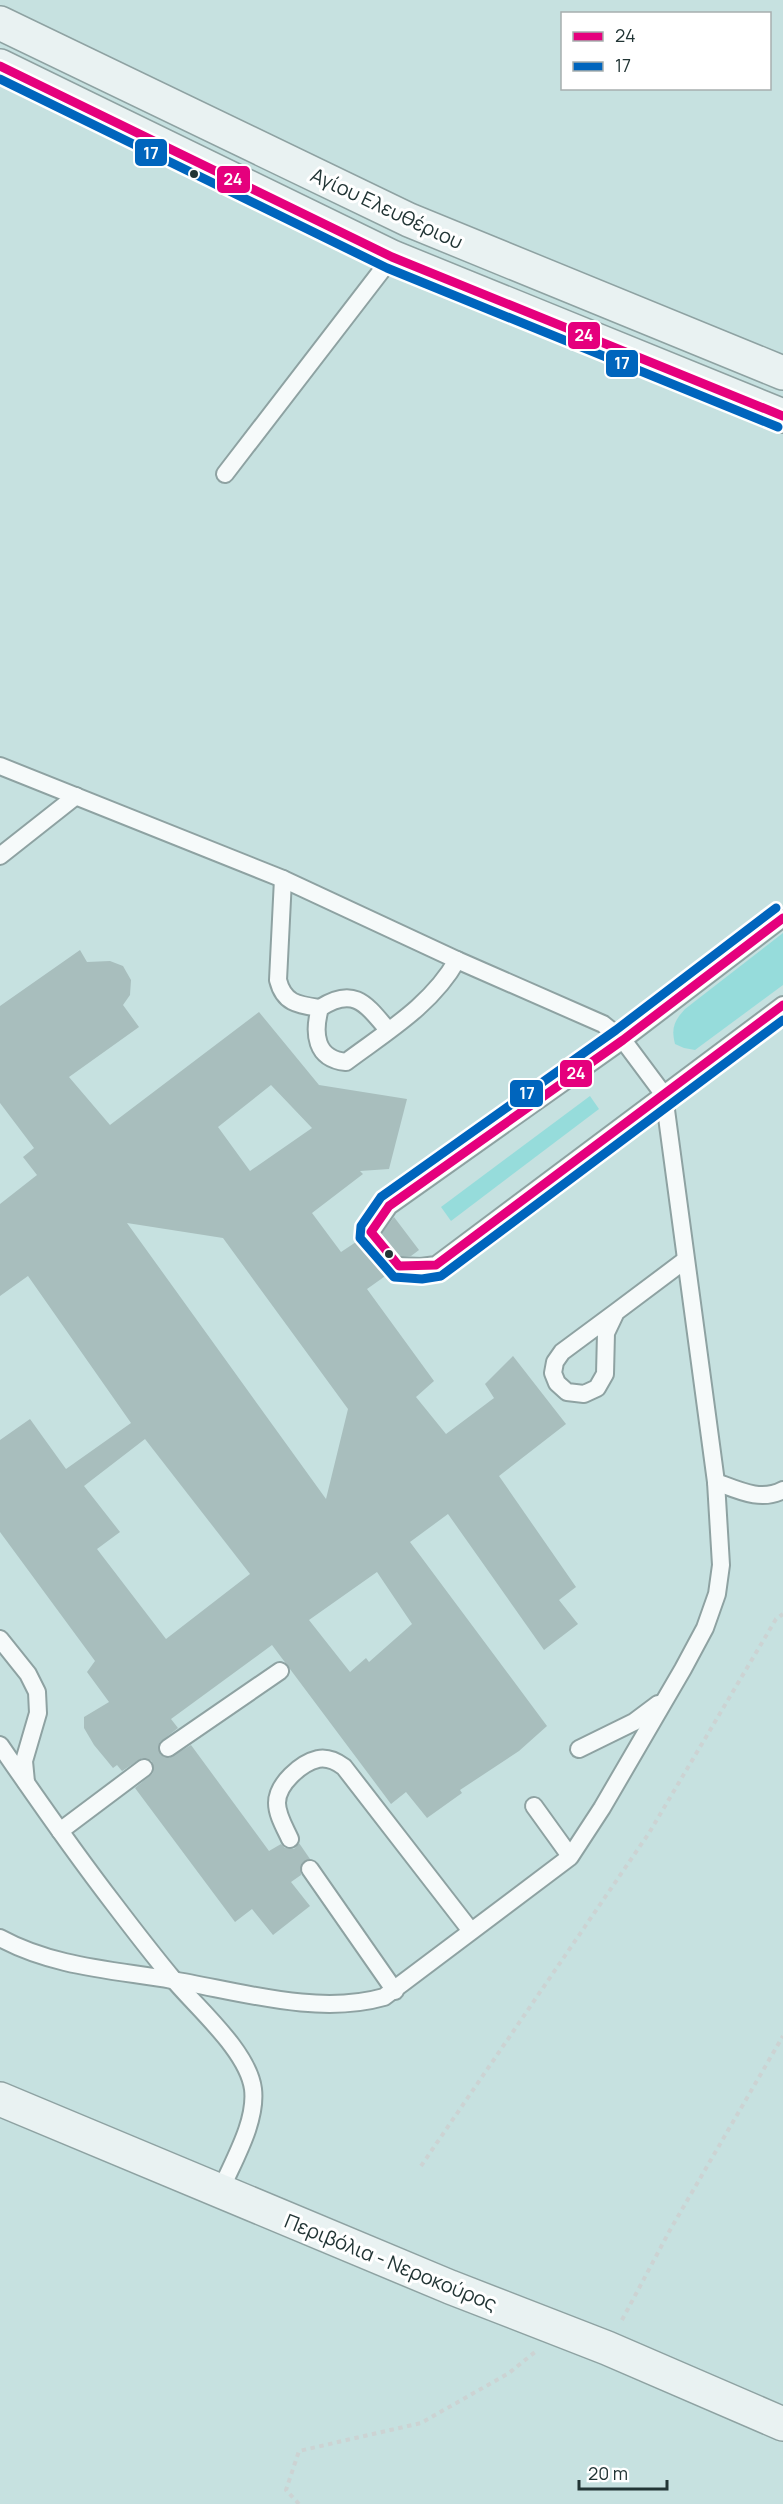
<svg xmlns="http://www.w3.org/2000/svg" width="783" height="2504" font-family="Manrope,sans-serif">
	<rect width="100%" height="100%" fill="#c6e1e0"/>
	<!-- green -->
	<g fill="#96dcdb">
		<path d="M783 933V985L695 1050 684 1048 675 1044C671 1028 674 1021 685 1009Z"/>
		<polygon points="590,1096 599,1109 451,1221 441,1207"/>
	</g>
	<!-- building -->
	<path fill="#a8bebd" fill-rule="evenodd" d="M80 950 87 962 110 961 123 966 131 980 130 995 123 1005 139 1027 69 1077 110 1125 259 1012 319 1085 407 1099 389 1169 360 1171 363 1174 312 1213 341 1252 362 1238 370 1242 376 1241 394 1217 419 1250 411 1256 394 1257 389 1265 391 1272 367 1289 434 1381 416 1397 446 1434 494 1398 485 1384 513 1356 566 1424 499 1476 576 1587 559 1600 578 1624 544 1650 448 1514 410 1542 547 1726 519 1751 460 1790 462 1793 427 1818 406 1792 391 1804 272 1645 171 1719 178 1728 159 1743 160 1754 169 1758 191 1745 269 1851 281 1844 285 1848 294 1849 299 1843 310 1859 301 1864V1875L291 1882 310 1906 273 1935 252 1909 235 1922 135 1788 153 1773 152 1761 142 1758 122 1771 117 1765 113 1768 94 1745 84 1728V1717L109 1702 87 1672 95 1661 0 1532V1440L30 1419 66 1469 131 1423 28 1276 0 1296V1204L37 1175 23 1157 34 1148 0 1103V1006ZM271 1085 312 1128 250 1171 218 1127ZM127 1223 223 1238 348 1409 326 1499ZM145 1439 250 1574 166 1639 97 1549 120 1532 84 1486ZM377 1572 412 1624 369 1662 366 1658 350 1672 309 1620Z"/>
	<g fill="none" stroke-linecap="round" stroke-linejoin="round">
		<!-- service casing -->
		<g stroke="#8ea2a2" stroke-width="20">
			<g id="service">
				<polyline points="225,474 392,257"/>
				<path d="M0 766 283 879 457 960 603 1024 623 1040 664 1095 716 1482 721 1565 717 1594 705 1628 683 1669 602 1808 570 1857 384 1997C318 2016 238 1991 172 1980 114 1970 53 1967 0 1938"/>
				<polyline points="0,856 76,796"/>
				<path d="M283 879 278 980C284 1004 299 1005 320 1008"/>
				<path d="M388 1030C366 1004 354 986 320 1008 313 1033 315 1059 346 1062 386 1032 432 1005 457 960"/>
				<polyline points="371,1232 389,1206 623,1040 783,918"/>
				<polyline points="399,1266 421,1267 436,1265 783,1005"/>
				<polyline points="616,1312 606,1333 605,1374 597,1388 584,1394 567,1392 557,1383 553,1373 555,1362 562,1352 616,1312 684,1261"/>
				<path d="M716 1482C738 1490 761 1502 783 1490"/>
				<polyline points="0,1639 28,1674 37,1692 38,1713 24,1761 26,1782"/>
				<path d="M0 1745C37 1799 74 1852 114 1904 133 1929 153 1955 173 1979 197 2008 248 2051 253 2089 257 2122 233 2161 220 2192"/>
				<polyline points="168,1748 280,1671"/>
				<polyline points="579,1749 634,1722 658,1704"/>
				<polyline points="534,1806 570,1856"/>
				<polyline points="60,1831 144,1768"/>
				<path d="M290 1839C285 1828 277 1815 277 1803 277 1784 301 1763 318 1759 328 1757 336 1761 344 1767L471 1931"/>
				<polyline points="310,1869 395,1991"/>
			</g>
		</g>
		<!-- secondary casing -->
		<g stroke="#8ea2a2" stroke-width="36">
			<g id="secondary">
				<polyline points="0,23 409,220 783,373"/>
				<polyline points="0,66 392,257 783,416"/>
				<polyline points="0,2099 450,2287 607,2348 783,2424"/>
			</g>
		</g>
		<!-- path -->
		<g stroke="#ccd3d3" stroke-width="4" stroke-dasharray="4.5 4.5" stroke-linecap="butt">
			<polyline points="421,2166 649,1833 776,1619 783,1614"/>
			<polyline points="622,2320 670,2230 783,2036"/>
			<polyline points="299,2504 286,2490 299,2451 421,2423 509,2373 535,2352"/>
		</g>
		<!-- service -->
		<use href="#service" stroke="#f6fafa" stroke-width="16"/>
		<!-- secondary -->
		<use href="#secondary" stroke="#e9f2f2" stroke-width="33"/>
		<!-- bus-1 casing -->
		<g stroke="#fff" stroke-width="14">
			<g id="bus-1">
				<polyline points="0,66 392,257 783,416"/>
				<polyline points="783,918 623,1040 389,1206 371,1232 399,1266 436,1265 783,1005"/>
			</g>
		</g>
		<!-- bus-2 casing -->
		<g stroke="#fff" stroke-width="14">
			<g id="bus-2">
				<polyline points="0,79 387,268 778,427"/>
				<polyline points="776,908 616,1030 381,1197 361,1226 360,1238 394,1277 422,1279 441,1276 783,1020"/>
			</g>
		</g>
		<!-- bus-1 -->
		<use href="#bus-1" stroke="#e5007d" stroke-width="9"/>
		<!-- bus-2 -->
		<use href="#bus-2" stroke="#0065bd" stroke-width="9"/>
	</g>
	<!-- markers -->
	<g fill="#223535" stroke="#fff" stroke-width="2">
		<circle cx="194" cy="174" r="5"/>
		<circle cx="389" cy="1254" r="5"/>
	</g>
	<g text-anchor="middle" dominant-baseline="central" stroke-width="6" stroke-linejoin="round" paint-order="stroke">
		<!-- street labels -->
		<g font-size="20" fill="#223535" stroke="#fff">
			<text transform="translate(387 208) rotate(25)">Αγίου Ελευθέριου</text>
			<text transform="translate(391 2262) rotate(22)">Περιβόλια - Νεροκούρος</text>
		</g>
	</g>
	<g stroke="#fff" stroke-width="2">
		<rect x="134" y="138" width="34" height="29" rx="6" fill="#0065bd"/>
		<rect x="216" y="165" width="35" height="29" rx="6" fill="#e5007d"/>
		<rect x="567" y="321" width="34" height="29" rx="6" fill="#e5007d"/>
		<rect x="605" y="349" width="34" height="29" rx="6" fill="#0065bd"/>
		<rect x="559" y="1059" width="34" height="29" rx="6" fill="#e5007d"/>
		<rect x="509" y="1079" width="35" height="29" rx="6" fill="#0065bd"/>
	</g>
	<g font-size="16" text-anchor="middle" font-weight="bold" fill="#fff">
		<text x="151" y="159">17</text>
		<text x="233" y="185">24</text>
		<text x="584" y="341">24</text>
		<text x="622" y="369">17</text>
		<text x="576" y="1079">24</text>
		<text x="527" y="1099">17</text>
	</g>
	<!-- legend -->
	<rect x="561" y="12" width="210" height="78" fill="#ffffff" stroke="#a7aeae" stroke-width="1.5"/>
	<rect x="573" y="32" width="30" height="9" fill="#e5007d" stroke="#a7aeae" stroke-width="1.5"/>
	<text x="615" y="42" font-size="18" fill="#223535">24</text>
	<rect x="573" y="62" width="30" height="9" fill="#0065bd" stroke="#a7aeae" stroke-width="1.5"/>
	<text x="615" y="72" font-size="18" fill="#223535">17</text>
	<!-- scale -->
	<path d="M579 2480v9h88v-9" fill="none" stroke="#223535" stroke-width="3"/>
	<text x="588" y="2480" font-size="18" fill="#223535" stroke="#ffffff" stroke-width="4.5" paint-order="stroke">20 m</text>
</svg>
